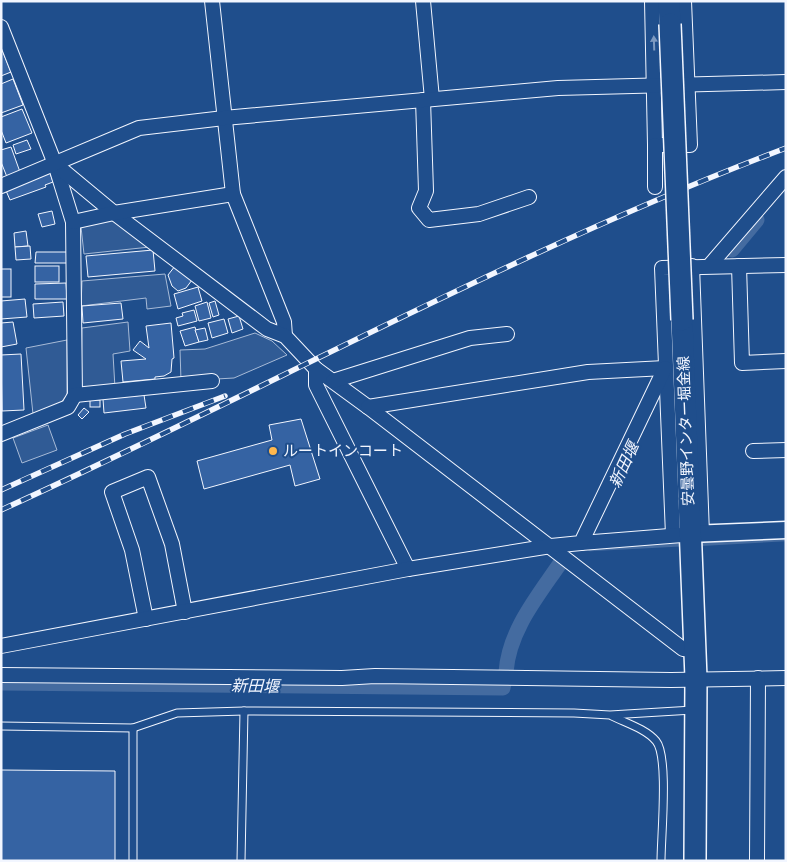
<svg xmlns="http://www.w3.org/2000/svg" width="787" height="862" font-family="'Zilla Slab','Noto Sans JP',serif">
	<rect width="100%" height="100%" fill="#1f4e8c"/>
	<!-- built -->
	<g fill="#305b95" stroke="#a8bbd7">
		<polygon points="111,219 150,247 84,254 81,227"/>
		<polygon points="165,274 171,306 147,309 146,298 81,306 82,281"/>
		<polygon points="128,322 130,351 113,354 115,388 81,390 82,328"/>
		<polygon points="255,333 272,341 287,355 234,378 181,381 180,350 205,349"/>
		<polygon points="67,340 67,395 58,406 33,414 26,348"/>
		<polygon points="48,425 57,450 22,463 13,438"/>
	</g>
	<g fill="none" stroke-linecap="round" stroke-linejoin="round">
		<!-- stream -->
		<g stroke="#446ba0" stroke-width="4.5">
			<polyline points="697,544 786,539"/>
			<polyline points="590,549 685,544"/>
		</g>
		<!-- canal -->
		<g stroke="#446ba0" stroke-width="15">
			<polyline points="732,250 757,220"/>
			<path d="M506 672C509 630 538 596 561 562"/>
			<polyline points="1,683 503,688 504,683"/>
		</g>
	</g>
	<!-- building -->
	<g fill="#3563a3" stroke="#f2f6ff">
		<polygon points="1,47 11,72 1,76"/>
		<polygon points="13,79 23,105 1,113 1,84"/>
		<polygon points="22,109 32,133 6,143 1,130 1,117"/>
		<polygon points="27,140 31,149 16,154 13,145"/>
		<polygon points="11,147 20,172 7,177 1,162 1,150"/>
		<polygon points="49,170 53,182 45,185 46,187 10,200 4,186"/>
		<polygon points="52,211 55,224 42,227 38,214"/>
		<polygon points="26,231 28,246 15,247 14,233"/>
		<polygon points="30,246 31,259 16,260 15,247"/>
		<polygon points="153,250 155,271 88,277 86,256"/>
		<polygon points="36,252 68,252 68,263 35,263"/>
		<rect x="35" y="266" width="24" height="16"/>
		<polygon points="175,266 192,280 186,288 178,291 172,286 168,275"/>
		<rect x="1" y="269" width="10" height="28"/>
		<polygon points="66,283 67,299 35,299 35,284"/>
		<polygon points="198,287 202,301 178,309 174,294"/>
		<polygon points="25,299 27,317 1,319 1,301"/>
		<polygon points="215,301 219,315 213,317 209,303"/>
		<polygon points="63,302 64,316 34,318 33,304"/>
		<polygon points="207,302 211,318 199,321 195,306"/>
		<polygon points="121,303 123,319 83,323 82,306"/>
		<polygon points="194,310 197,321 178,326 176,318 183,316 182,313"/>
		<polygon points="239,316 243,329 232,333 228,319"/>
		<polygon points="224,319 228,333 212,338 208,323"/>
		<polygon points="13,322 17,344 1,347 1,323"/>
		<polygon points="171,323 174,358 172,359 171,372 164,376 155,377 155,379 123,382 121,361 146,359 133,350 140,341 149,348 146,326"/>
		<polygon points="195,327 199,342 185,346 180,331"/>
		<polygon points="205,328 208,340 199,342 195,330"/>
		<polygon points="21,354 24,410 2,411 1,355"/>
		<polygon points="144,395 146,408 104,413 103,399"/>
		<rect x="90" y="400" width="10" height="7"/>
		<polygon points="84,408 89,412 82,419 78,415"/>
		<polygon points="301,419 320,479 295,486 290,465 204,489 197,461 272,440 269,425"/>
		<polygon points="1,770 115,771 115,861 1,861"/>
	</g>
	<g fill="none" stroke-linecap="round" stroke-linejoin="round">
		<!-- service casing -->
		<g stroke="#f2f6ff" stroke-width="9">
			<g id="service">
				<path d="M612 716C626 723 646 729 656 741 669 756 661 837 661 861"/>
				<polyline points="1,726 133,728 177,713 244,711 574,713 610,715 693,710"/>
				<polyline points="133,861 133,728"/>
				<polyline points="241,861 244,711"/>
			</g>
		</g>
		<!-- minor casing -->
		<g stroke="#f2f6ff" stroke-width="16">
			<g id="minor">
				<polyline points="212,1 233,194 284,322 285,336"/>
				<polyline points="423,1 432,99"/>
				<polyline points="652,1 655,145 690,145 684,1"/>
				<polyline points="1,27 55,164 73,222 75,395 68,407 1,434"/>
				<polyline points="423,100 426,191 419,208 429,220 479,214 529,197"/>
				<polyline points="55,164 114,213 267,329 285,336 316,369 368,407 683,649 695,650"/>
				<polyline points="1,186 139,128 224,118 558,88 786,82"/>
				<polyline points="655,187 655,145"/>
				<polyline points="73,222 114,213 233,194"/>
				<polyline points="710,265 786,177"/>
				<polyline points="692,266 702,534"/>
				<polyline points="739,266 742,363 786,361"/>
				<polyline points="316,369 316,385 408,569"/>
				<polyline points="333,381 470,338 507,334"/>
				<polyline points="75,395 212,381"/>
				<polyline points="368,407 588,372 665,368"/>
				<polyline points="753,451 786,450"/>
				<polyline points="673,535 662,268 786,265"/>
				<polyline points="581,543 682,535"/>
				<polyline points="146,619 132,550 112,492 148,477 172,544 185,612"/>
				<polyline points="1,646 408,569 551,546 581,543 665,368"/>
				<polyline points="1,675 342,678 375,676 671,680 786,678"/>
				<polyline points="757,861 758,678"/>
			</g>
		</g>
		<!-- tertiary casing -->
		<g stroke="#f2f6ff" stroke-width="19">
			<polyline id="tertiary" points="690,534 786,530"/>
		</g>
		<!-- primary casing -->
		<g stroke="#f2f6ff" stroke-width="24">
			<g id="primary">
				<polyline points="669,1 670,24"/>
				<polyline points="682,320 696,678 695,861"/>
			</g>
		</g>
		<!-- service -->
		<use href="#service" stroke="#1f4e8c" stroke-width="7"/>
		<!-- minor -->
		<use href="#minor" stroke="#1f4e8c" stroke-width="14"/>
		<!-- tertiary -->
		<use href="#tertiary" stroke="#1f4e8c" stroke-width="16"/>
		<!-- primary -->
		<use href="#primary" stroke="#1f4e8c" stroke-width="21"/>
		<!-- rail casing -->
		<g stroke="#f2f6ff" stroke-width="5.5">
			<g id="rail">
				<polyline points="1,490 125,434 225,396"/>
				<path d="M1 510C263 391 516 250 786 148"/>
			</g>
		</g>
		<!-- rail -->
		<use href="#rail" stroke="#1f4e8c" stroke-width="4" stroke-dasharray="11" stroke-linecap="butt"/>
		<!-- primary-bridge casing -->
		<g stroke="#f2f6ff" stroke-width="24" stroke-linecap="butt">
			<polyline id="primary-bridge" points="670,24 682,320"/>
		</g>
		<!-- primary-bridge -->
		<use href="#primary-bridge" stroke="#1f4e8c" stroke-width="21"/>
	</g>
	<!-- one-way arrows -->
	<defs><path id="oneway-solid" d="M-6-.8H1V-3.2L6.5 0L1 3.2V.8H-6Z" transform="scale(1.25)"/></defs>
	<use fill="#7e9ac0" href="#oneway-solid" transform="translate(654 43) rotate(-92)"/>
	<!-- markers -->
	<circle fill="#ffb74d" stroke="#1f4e8c" stroke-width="2" cx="273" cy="451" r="5"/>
	<g text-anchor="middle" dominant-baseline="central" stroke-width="4" stroke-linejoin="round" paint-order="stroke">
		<!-- street labels -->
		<g font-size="15" fill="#f2f6ff" stroke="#1f4e8c">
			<text transform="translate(686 431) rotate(-92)">安曇野インター堀金線</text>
		</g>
		<!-- poi labels -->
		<g font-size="15" fill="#f2f6ff" stroke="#1f4e8c" text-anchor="start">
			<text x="283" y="451">ルートインコート</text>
		</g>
		<!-- water labels -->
		<g font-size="16" font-style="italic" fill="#f2f6ff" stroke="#1f4e8c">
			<text transform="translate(624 465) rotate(-65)">新田堰</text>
			<text transform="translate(255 686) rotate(1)">新田堰</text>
		</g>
	</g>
	<!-- border -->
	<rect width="787" height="862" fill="none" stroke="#f2f6ff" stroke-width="5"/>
</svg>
